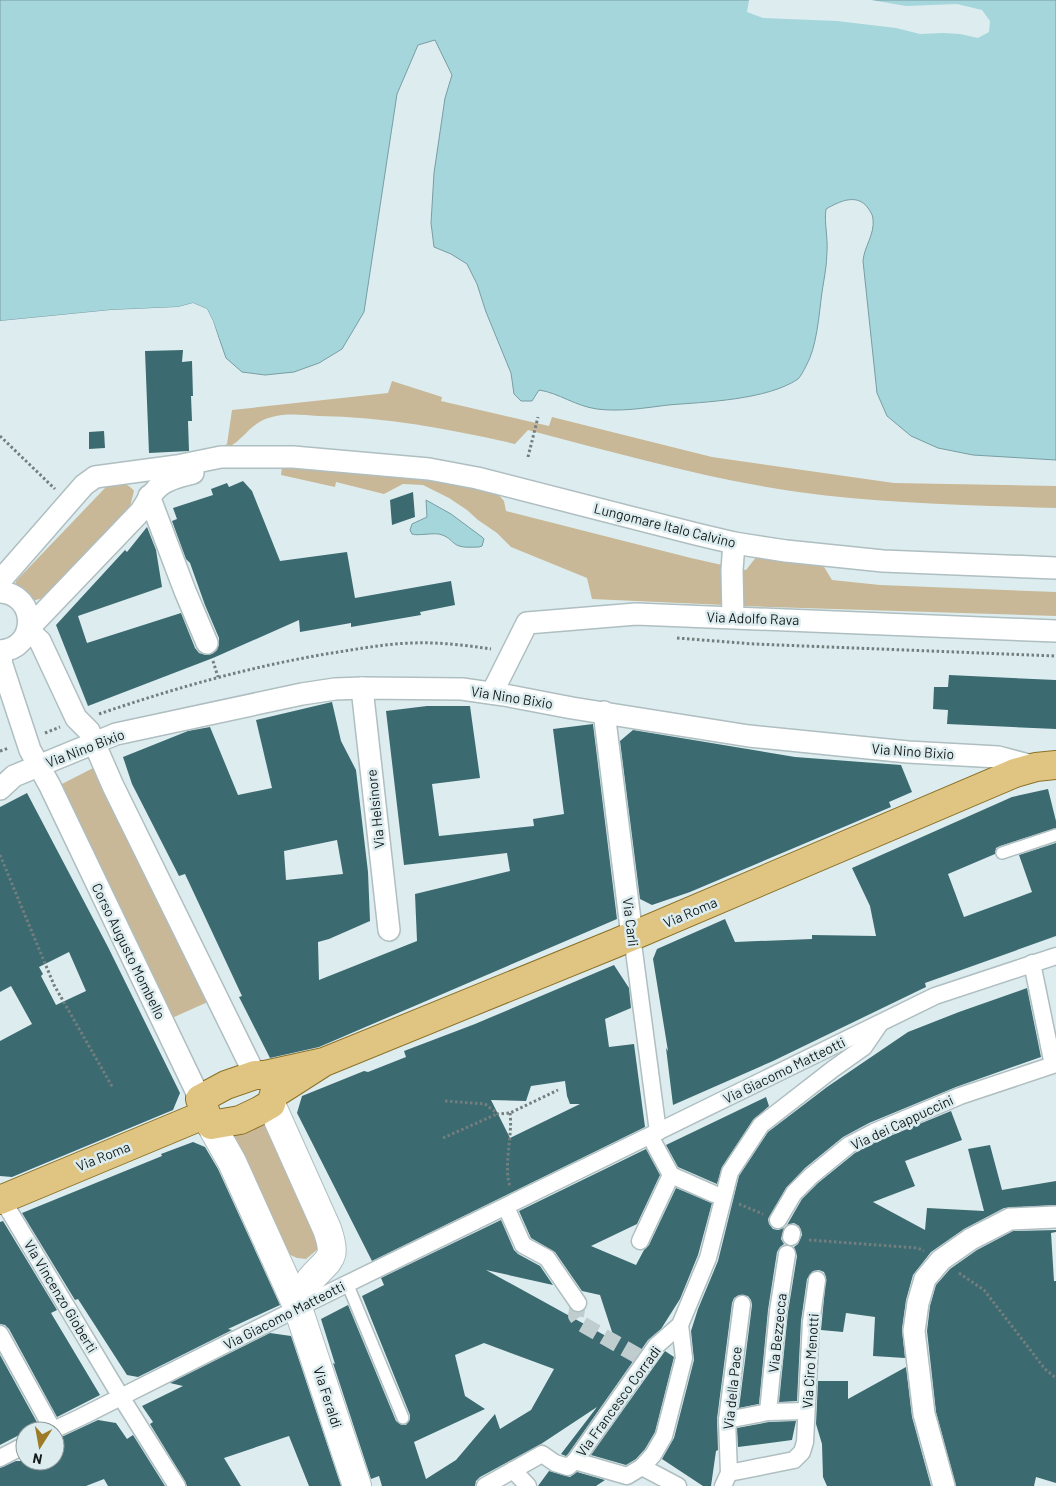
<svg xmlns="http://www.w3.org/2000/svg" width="1056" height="1486" font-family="Barlow,sans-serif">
	<rect width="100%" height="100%" fill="#ddedef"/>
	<!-- green -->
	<g fill="#c8b897">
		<path d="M392 381 442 397 441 401 549 426 552 417 712 457 894 483 1056 486V508C970 505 884 504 798 492 706 479 617 453 528 430L515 444C450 429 385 417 318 416 303 415 287 413 272 417 252 421 245 438 229 447 225 449 219 450 214 451L227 444 232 410 388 393Z"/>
		<polygon points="282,466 426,477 497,493 504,501 506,511 691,558 722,565 724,605 592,599 587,578 511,547 497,533 478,520 467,510 449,498 423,485 403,484 384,494 336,482 335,487 281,475"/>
		<path d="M115 483C123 482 129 485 134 491L130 507 67 576 43 598 32 601 15 587 16 581 106 487Z"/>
		<polygon points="757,556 821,562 832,580 880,585 1056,592 1056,616 740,606 739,569 746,570"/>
		<polygon points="95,767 210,1001 172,1018 58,786"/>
		<polygon points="269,1119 321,1236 318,1249 306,1259 297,1258 286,1253 232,1137"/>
	</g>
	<!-- water -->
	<g fill="#a4d6dc" stroke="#789da2">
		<path d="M0 0H1056V460L973 455 938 448 911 436 887 416 877 393 863 261C864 247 875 234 873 219 873 215 870 211 868 208 857 193 840 201 826 209 824 223 828 237 827 251 827 265 824 279 822 292 819 314 817 347 806 366 804 370 801 376 798 379 767 400 705 402 668 405 644 408 621 412 597 409 575 406 559 393 539 390L532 401H521L514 394 511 373 486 312 477 284 467 264 451 254 434 247 431 223 434 173 445 98 452 75 435 40 418 45 397 94 364 312 342 349 319 363 294 372 265 375 242 372 226 358 213 321 207 309 193 303 178 307 111 310 0 321Z"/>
		<path d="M426 500 451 514 482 537 484 539 482 546 479 547C473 547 465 548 459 546 451 543 451 537 439 534 430 533 417 536 412 534L410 530 412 524 427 517Z"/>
	</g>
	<!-- pier -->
	<g fill="#ddedef">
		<polygon points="749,0 871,0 906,6 957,4 982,10 990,21 989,32 978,38 960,34 943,33 920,34 896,28 837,21 763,18 747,12"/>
		<polygon points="193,303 207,309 213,321 226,362 224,359 211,322 205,311 193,306 179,309 111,312 0,324 0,321 111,310 178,307"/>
	</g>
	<!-- building -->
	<g fill="#3b6a70" fill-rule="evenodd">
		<polygon points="183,350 182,362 192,361 193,396 191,396 192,421 188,421 189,451 149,453 145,351"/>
		<polygon points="104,431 105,448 89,449 89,432"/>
		<polygon points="243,481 252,491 280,561 347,552 355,598 451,581 455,605 420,612 421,615 351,627 351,623 300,632 299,620 213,658 88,706 56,625 125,550 127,552 147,527 156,550 162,587 78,616 87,643 181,613 195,648 199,653 206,655 212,654 217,650 219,644 219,638 205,605 190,563 186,559 172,521 177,519 173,508 213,495 211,489 227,483 229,487"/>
		<polygon points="413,492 415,517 392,525 390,500"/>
		<polygon points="949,675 1056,680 1056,729 947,724 948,710 933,709 934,687 948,687"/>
		<path d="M332 702 341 741 356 770 368 872 370 921 329 939 318 942 319 980 417 941 415 894 510 871 507 853 404 865 386 711 427 706H470L480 778 432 784 439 836 534 826 533 819 564 814 553 729 593 724 617 919 319 1047 270 1058 239 997 242 996 185 874 179 876 132 784 123 757 188 731 210 727 238 795 272 788 256 720ZM337 840 343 874 286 880 284 851Z"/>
		<polygon points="633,730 795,757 901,765 912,792 889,802 891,807 690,892 652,905 640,899 620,741"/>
		<polygon points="1048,789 1056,821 1056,828 1000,846 996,848 995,854 948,874 964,917 1032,892 1019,855 1056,843 1056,936 925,983 926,987 773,1061 673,1105 666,1048 668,1051 653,959 657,949 725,919 735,942 812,939 812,935 876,936 870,906 852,868 1012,797"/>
		<path d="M27 793 108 947 180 1093 173 1110 12 1177 0 1176V1041L32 1024 11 986 0 992V807ZM69 952 86 991 56 1005 41 976 43 974 39 967Z"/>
		<path d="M614 965 629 988 631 1008 605 1019 609 1047 634 1044 645 1127 372 1261 297 1113 302 1096 364 1071 368 1072 406 1057 404 1051 475 1024ZM565 1081 567 1096 570 1104H580L510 1138 491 1100 526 1101 531 1086Z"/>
		<polygon points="1027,988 1041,1057 956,1087 869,1123 843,1137 805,1168 786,1188 768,1219 769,1224 773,1229 778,1230 784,1228 781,1239 784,1244 780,1247 777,1252 768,1310 759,1404 739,1408 752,1305 751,1300 748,1296 739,1295 734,1298 732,1303 717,1419 718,1450 716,1451 711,1486 703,1486 662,1459 674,1438 694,1360 691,1331 698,1309 718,1261 739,1176 768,1132 827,1087 908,1032 959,1012"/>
		<polygon points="766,1097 769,1106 753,1120 722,1167 717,1184 678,1167 666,1145"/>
		<polygon points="951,1111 962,1140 905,1161 915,1186 873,1202 925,1230 927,1208 984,1211 968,1149 990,1145 1002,1190 1056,1181 1056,1205 1004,1208 964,1229 931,1252 913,1275 906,1300 902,1329 905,1358 873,1356 875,1317 846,1313 843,1332 821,1330 826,1277 824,1272 819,1270 813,1271 807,1279 801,1321 797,1401 779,1402 788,1312 797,1256 794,1247 798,1244 802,1235 801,1230 799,1226 794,1223 787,1225 802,1199 818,1183 855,1153 878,1141"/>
		<polygon points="193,1142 205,1147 218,1169 280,1305 228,1329 232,1330 138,1377 127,1375 78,1299 75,1300 22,1213 162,1156 161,1154"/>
		<path d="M646 1149 660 1175 637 1224 591 1246 636 1265 644 1250 649 1245 676 1188 712 1203 698 1255 680 1299 661 1329 648 1340 568 1454 566 1456 561 1454 597 1407 541 1444 480 1477 476 1481 475 1486H382L379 1476 371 1479 333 1363 335 1364 321 1319 348 1305 396 1421 402 1425H406L410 1419V1415L362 1296 384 1285 381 1278 501 1220 514 1250 518 1254 540 1266 553 1285 486 1270 615 1341 600 1295 582 1291 555 1252 531 1238 519 1211ZM484 1343 554 1369 531 1410 500 1429 495 1414 456 1460 426 1479 414 1442 485 1409 465 1396 455 1355Z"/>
		<polygon points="3,1221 57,1310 51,1313 100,1395 57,1417 9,1329 5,1325 0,1324 0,1222"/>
		<polygon points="1056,1230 1056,1232 1051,1233 1054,1281 1056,1281 1056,1483 1036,1477 1034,1486 956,1486 936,1412 927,1331 930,1306 936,1285 950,1269 977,1250 1013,1231"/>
		<polygon points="270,1333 291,1336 341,1486 309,1486 289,1436 224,1458 241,1486 187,1486 185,1481 150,1424 153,1422 142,1406 183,1386 170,1383"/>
		<polygon points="665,1351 674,1357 655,1432 645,1449 636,1459 626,1465 591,1455"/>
		<polygon points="0,1355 39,1426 25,1431 25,1432 0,1445"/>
		<polygon points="906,1367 912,1417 931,1486 827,1486 823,1477 822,1444 816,1424 818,1381 848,1381 848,1399"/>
		<polygon points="98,1420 116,1423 127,1439 133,1435 165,1486 108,1486 104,1479 86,1486 0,1486 0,1468 16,1461 55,1461 55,1440"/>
		<polygon points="796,1421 792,1440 738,1447 737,1428 769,1422"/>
		<polygon points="549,1471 570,1477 577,1472 605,1480 596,1486 538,1486"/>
	</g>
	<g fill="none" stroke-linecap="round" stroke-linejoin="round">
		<!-- pedestrian-tunnel -->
		<polyline stroke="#bfcdcf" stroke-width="16" stroke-dasharray="16 8" stroke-linecap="butt" points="578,1303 576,1316 582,1324 645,1360"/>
		<!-- service casing -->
		<g stroke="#afbec0" stroke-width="14">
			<g id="service">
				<polyline points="1002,853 1056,835"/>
				<polyline points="347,1283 403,1418"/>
			</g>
		</g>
		<!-- pedestrian casing -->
		<g stroke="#afbec0" stroke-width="19">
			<g id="pedestrian">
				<polyline points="632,936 658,1132"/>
				<polyline points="650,1136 671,1175 714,1194"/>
				<polyline points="2,1199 121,1397 177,1486"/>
				<polyline points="506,1207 523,1245 547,1258 578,1303"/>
				<polyline points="778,1220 794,1193 811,1176 849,1145 874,1132 960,1096 1053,1065 1032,963"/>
				<polyline points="791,1237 792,1233"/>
				<polyline points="640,1241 671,1175"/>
				<polyline points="0,1334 53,1430"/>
				<polyline points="768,1412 778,1311 787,1254"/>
				<polyline points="727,1420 768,1412 806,1411"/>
				<polyline points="51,1431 79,1418 314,1300 935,996 1056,956"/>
				<polyline points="0,1458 25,1445"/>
				<polyline points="575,1461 627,1476 642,1467 653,1455 664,1436 684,1358 680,1325"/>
				<polyline points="642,1467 678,1486"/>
				<polyline points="513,1470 528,1486"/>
				<polyline points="729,1473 794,1460 802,1452 805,1442 811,1322 817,1280"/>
				<polyline points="485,1486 542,1454 555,1463 568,1467 575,1461 656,1346 680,1325 708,1258 730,1172 761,1125 833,1069 864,1047 879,1025"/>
				<polyline points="723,1486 729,1473 727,1420 742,1304"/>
			</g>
		</g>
		<!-- minor casing -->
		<g stroke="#afbec0" stroke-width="24">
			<g id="minor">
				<polyline points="149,496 185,591 207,643"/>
				<polyline points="0,581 84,485 95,477 177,466 221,457 293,457 429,469 477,478 696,534 734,543 786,551 883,561 1056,568"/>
				<path d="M0 592C38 594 38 649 0 651"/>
				<polyline points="733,617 732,570 734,543"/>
				<path d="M29 628 141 511C156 485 162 480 193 473"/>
				<polyline points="28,630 40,641 76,718 89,731 113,786 255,1075"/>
				<polyline points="0,651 2,665 30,750 50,786 200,1099"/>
				<polyline points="362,688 389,930"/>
				<polyline points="492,693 527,623 636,614 1056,631"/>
				<polyline points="604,712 632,936"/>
				<polyline points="0,789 14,776 116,734 302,694 335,689 362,688 462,689 504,695 572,708 749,736 908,752 998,757 1036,767"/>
				<polyline points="944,1486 924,1414 914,1331 918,1303 925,1279 941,1260 971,1239 1010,1219 1056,1217"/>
			</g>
		</g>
		<!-- secondary casing -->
		<g stroke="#afbec0" stroke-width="30">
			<g id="secondary">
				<path d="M271 1104 327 1229C338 1260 329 1258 311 1279 305 1287 301 1298 298 1308"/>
				<polyline points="211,1125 232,1162 298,1308 357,1486"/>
			</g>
		</g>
		<!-- primary casing -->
		<g stroke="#8b7028" stroke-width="30">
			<g id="primary">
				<polyline points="324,1062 274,1094 271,1104 259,1111 240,1120 211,1125 200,1099 226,1085 255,1075 265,1075 324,1062 616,943 1015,773 1036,767 1056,765"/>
				<polyline points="0,1200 206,1114"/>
			</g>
		</g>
		<!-- path -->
		<g stroke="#737e7f" stroke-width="3" stroke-dasharray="2.5 2.5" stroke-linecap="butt">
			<polyline points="0,436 55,489"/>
			<polyline points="528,457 538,417"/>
			<polyline points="677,638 754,644 1056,656"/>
			<polyline points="213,661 218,677"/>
			<path d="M99 714C175 688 252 666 332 653 358 649 384 644 411 643 438 642 465 645 491 649"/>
			<polyline points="45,733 60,727"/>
			<polyline points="0,751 9,748"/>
			<polyline points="0,855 54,985 113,1088"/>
			<polyline points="445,1101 485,1104 498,1114 510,1113 558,1090"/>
			<path d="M510 1113C513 1136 503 1166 510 1186"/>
			<polyline points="443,1138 497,1114"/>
			<polyline points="739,1204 763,1214"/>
			<polyline points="809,1240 918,1248 924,1251"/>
			<polyline points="959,1273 984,1290 1045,1369 1056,1378"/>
		</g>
		<!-- service -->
		<use href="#service" stroke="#fff" stroke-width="11"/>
		<!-- pedestrian -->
		<use href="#pedestrian" stroke="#fff" stroke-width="16"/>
		<!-- minor -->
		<use href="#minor" stroke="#fff" stroke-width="21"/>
		<!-- secondary -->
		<use href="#secondary" stroke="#fff" stroke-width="28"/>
		<!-- primary -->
		<use href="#primary" stroke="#e0c582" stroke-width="28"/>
	</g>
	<g text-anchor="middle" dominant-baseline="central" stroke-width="5" stroke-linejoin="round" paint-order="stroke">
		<!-- street labels -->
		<g font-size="14" fill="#13191a" stroke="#ddedef">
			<text transform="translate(665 525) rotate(14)">Lungomare Italo Calvino</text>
			<text transform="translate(753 618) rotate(2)">Via Adolfo Rava</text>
			<text transform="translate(512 697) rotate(9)">Via Nino Bixio</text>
			<text transform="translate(85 748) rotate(-21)">Via Nino Bixio</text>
			<text transform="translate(913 751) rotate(4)">Via Nino Bixio</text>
			<text transform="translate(375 809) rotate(-96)">Via Helsinore</text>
			<text transform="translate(690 912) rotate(-23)">Via Roma</text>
			<text transform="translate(631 922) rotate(83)">Via Carli</text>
			<text transform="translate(129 951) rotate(64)">Corso Augusto Mombello</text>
			<text transform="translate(784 1070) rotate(-26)">Via Giacomo Matteotti</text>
			<text transform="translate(902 1122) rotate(-25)">Via dei Cappuccini</text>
			<text transform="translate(103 1156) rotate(-22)">Via Roma</text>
			<text transform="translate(61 1296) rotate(59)">Via Vincenzo Gioberti</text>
			<text transform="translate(284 1315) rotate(-27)">Via Giacomo Matteotti</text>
			<text transform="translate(777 1333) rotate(-84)">Via Bezzecca</text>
			<text transform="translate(810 1361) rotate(-86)">Via Ciro Menotti</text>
			<text transform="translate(732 1388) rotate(-84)">Via della Pace</text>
			<text transform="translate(328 1397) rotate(72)">Via Feraldi</text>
			<text transform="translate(618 1401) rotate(-54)">Via Francesco Corradi</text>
		</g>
	</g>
	<!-- north arrow -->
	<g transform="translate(40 1446) rotate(191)"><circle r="24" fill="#ddedef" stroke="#8c989a"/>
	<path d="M0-4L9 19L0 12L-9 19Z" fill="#9d7a25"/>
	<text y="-8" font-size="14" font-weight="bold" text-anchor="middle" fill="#13191a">N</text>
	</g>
</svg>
